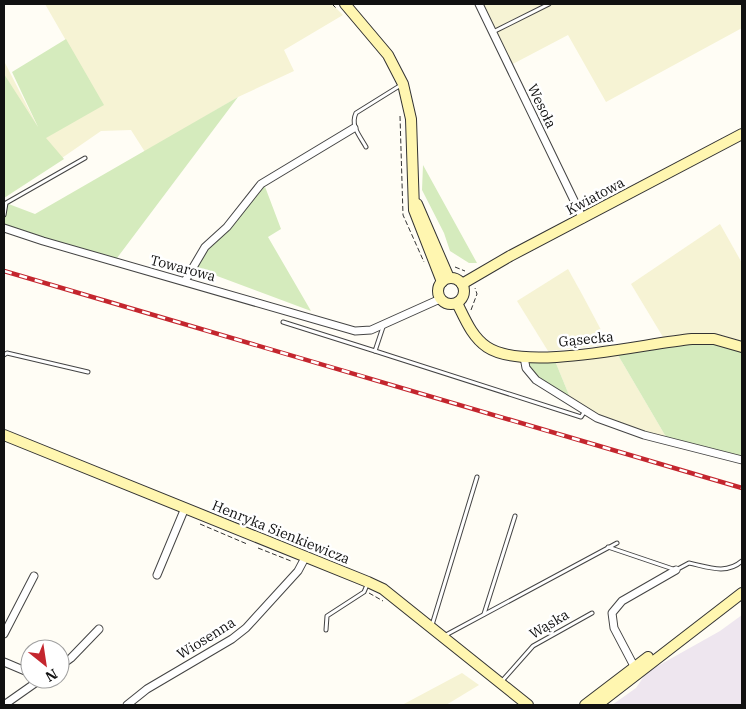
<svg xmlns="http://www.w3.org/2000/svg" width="746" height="709" font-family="'IBM Plex Serif',serif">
	<rect width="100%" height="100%" fill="#fffdf5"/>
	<!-- industrial -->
	<polygon fill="#eee6ef" points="742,615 742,705 612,705 636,688 647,672 720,631"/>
	<!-- farmland -->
	<g fill="#f6f3d4">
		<polygon points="45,4 332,4 343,15 284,50 294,71 238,97 145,152 131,130 101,131 4,198 4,61 41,133 103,105"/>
		<polygon points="483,4 742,4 742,28 606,102 568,35 509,66"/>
		<polygon points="720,224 742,263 742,341 717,334 695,333 663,337 631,284"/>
		<polygon points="568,269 583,296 609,345 548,351 517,301"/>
		<polygon points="615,350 669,442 608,422 571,400 553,356"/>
		<polygon points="462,673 479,685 446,705 402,705"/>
	</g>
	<!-- green -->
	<g fill="#d5ebbd">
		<polygon points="66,39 104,105 46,138 64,159 4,198 4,74 38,127 12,72"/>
		<polygon points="238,97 114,262 4,228 6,203 35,214"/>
		<polygon points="423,165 477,263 469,263 450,251 444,233 422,190"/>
		<polygon points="264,184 281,229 268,237 311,311 193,267"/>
		<polygon points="692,339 742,347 742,460 669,442 615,350"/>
		<polygon points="553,356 571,400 536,380 524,357"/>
	</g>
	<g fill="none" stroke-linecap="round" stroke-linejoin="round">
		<!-- lane casing -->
		<g stroke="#444" stroke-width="5">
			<g id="lane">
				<polyline points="493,32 549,4"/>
				<path d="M366 147C360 136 350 126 356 113L401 85"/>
				<polyline points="4,215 6,203 85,158"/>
				<polyline points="283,322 375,351 383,327"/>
				<polyline points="375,351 581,417 585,411"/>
				<polyline points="4,355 7,353 88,372"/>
				<path d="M608 547 676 570 689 563C708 567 726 575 742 561"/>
				<polyline points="484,614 515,516"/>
				<polyline points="432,625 477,477"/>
				<polyline points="326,630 327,616 364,592 367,585"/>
				<polyline points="444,636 617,543"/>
				<polyline points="502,681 533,646 592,613"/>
			</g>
		</g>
		<!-- street casing -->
		<g stroke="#444" stroke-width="9">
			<g id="street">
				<polyline points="479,4 583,219"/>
				<polyline points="4,228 43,241 355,331 371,330 440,299"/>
				<polyline points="185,281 205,247 227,227 261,184 354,128"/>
				<polyline points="524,357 526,368 536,380 597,418 644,435 742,460"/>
				<polyline points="157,575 185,508"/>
				<polyline points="4,634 34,576"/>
				<polyline points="4,662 30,673"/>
				<polyline points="60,666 71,658 99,629"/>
				<polyline points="634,666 614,628 612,613 622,601 676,570"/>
				<polyline points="4,705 41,679"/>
				<polyline points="127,705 147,689 232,639 246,628 298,571 306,556"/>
			</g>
		</g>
		<!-- secondary casing -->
		<g stroke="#333" stroke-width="12">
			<g id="secondary">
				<polyline points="345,4 388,55 403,84 411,119 414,210 442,282"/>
				<polyline points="417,204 449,278"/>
				<circle cx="451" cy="291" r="13"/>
				<polyline points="462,284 510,256 742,134"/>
				<path d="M457 303C465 319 472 337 487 347 526 373 645 343 692 339H714L742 347"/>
				<polyline points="4,435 368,582 383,589 528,705"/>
				<polyline points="585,705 648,657"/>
				<polyline points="597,705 742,593"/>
			</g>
		</g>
		<!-- path -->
		<g stroke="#333" stroke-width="1" stroke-dasharray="5 2.5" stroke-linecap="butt">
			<polyline points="332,4 337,9"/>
			<polyline points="400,116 403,215 424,262"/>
			<polyline points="455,267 465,271"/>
			<polyline points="471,310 477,294 475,288"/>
			<polyline points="200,524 247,544"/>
			<polyline points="258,548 291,561"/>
			<polyline points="369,593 383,601"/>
		</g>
		<!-- lane -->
		<use href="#lane" stroke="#fff" stroke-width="3"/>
		<!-- street -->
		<use href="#street" stroke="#fff" stroke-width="7"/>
		<!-- secondary -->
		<use href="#secondary" stroke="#fff6b0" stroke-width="10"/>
		<!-- rail casing -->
		<g stroke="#c4262e" stroke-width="4.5">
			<polyline id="rail" points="4,271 742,488"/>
		</g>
		<!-- rail -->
		<use href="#rail" stroke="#fff" stroke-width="2.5" stroke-dasharray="8" stroke-linecap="butt"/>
	</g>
	<g text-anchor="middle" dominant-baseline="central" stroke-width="5" stroke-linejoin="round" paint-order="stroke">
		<!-- street labels -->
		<g font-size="14" fill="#111" stroke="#fff">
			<text transform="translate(542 106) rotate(64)">Wesoła</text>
			<text transform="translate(595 196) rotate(-28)">Kwiatowa</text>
			<text transform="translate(183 268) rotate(15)">Towarowa</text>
			<text transform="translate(586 339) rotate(-6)">Gąsecka</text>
			<text transform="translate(281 532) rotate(22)">Henryka Sienkiewicza</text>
			<text transform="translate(549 624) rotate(-31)">Wąska</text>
			<text transform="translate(206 638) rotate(-32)">Wiosenna</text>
		</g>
	</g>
	<!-- border -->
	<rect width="746" height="709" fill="none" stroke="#111111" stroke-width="10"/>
	<!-- north arrow -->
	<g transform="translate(45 664) rotate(150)"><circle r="24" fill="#ffffff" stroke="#a0a0a0"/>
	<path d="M0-4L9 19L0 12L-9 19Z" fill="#c4262e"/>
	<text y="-8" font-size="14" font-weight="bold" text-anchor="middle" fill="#111111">N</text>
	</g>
</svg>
